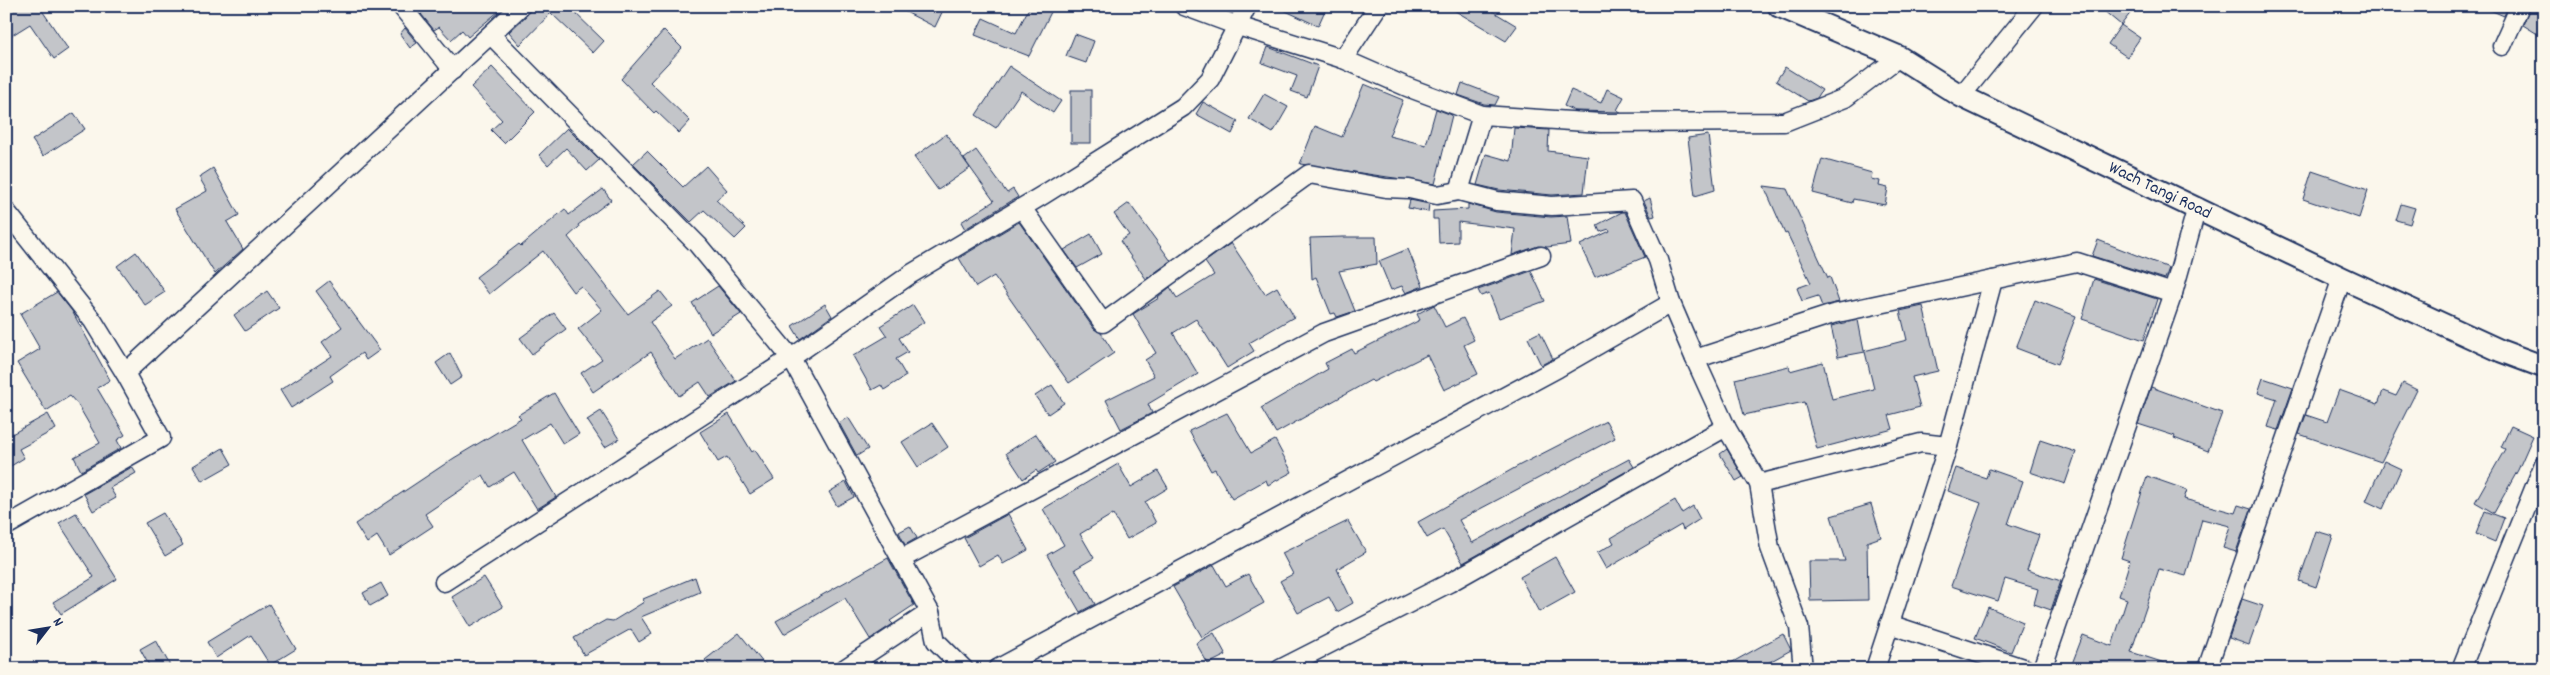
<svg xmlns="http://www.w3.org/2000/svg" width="2550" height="675" font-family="Dekko,sans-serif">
	<rect width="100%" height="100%" fill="#fbf7ec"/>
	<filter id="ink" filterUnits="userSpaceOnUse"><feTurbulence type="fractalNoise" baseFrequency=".02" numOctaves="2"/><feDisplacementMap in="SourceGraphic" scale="10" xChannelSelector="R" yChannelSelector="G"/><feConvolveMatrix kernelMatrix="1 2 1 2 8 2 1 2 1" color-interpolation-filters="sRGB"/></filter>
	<g filter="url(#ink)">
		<!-- building -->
		<g fill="#c3c5c9" stroke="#1b2f5e">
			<polygon points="6,6 39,6 68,49 54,59 30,24 6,39"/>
			<polygon points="430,6 505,6 468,37 462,30 451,40 439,27 434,30 421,14"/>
			<polygon points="531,6 568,6 604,41 593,53 551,13 520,45 509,32 528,14"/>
			<polygon points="894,6 945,6 935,27"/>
			<polygon points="1030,6 1054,6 1029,56 975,35 983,18 1016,33"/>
			<polygon points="1275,6 1327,6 1318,26"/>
			<polygon points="1447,6 1484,6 1517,26 1506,41"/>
			<polygon points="2098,6 2136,6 2121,25"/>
			<polygon points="2481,6 2508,6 2504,16"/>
			<polygon points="2530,7 2544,16 2544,38 2523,25"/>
			<polygon points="2121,25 2140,38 2127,57 2108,44"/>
			<polygon points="405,28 417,43 410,48 400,34"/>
			<polygon points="664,30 682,48 650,82 690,121 679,133 656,111 654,113 621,79"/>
			<polygon points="1075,34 1094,41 1086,63 1066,56"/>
			<polygon points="1268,47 1318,66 1307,97 1291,91 1297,76 1262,63"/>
			<polygon points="1009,66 1061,101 1053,113 1021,91 996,128 976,115"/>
			<polygon points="492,67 535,112 504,143 491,130 502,120 471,87"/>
			<polygon points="1785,67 1822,90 1817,98 1808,101 1776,81"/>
			<polygon points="1462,83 1499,97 1495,105 1484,104 1458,95"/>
			<polygon points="1364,84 1403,100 1389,136 1426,145 1436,109 1452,115 1435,184 1300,164 1315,126 1342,137"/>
			<polygon points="1607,89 1624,97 1617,110 1621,112 1575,111 1564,106 1571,90 1601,103"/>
			<rect x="1071" y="90" width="20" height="53"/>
			<polygon points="1264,94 1288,107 1273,133 1249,119"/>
			<polygon points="1203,102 1238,121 1232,134 1196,114"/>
			<polygon points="74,113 85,129 43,156 32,140"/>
			<polygon points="567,128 599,160 587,171 566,148 548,165 539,155"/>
			<polygon points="1514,128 1549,130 1548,151 1588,156 1584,193 1552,195 1499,190 1477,185 1486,154 1511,161"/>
			<polygon points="946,134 970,168 938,190 914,157"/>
			<polygon points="1708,135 1715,190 1695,196 1688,138"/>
			<polygon points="976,150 1007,193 1013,189 1018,197 965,229 961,222 994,201 964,159"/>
			<polygon points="647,151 683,187 706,166 727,190 716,200 746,228 735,239 704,210 691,222 633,164"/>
			<polygon points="1822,159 1872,173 1871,179 1880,181 1879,186 1888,188 1885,205 1853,199 1852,203 1813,193"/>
			<polygon points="213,168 239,215 227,222 243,249 215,274 175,209 207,191 199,177"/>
			<polygon points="2312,171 2368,190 2359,218 2303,199"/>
			<polygon points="1764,186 1787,189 1828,278 1830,277 1839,302 1822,306 1818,296 1802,301 1797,288 1811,283 1787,233 1785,234"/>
			<polygon points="603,189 611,200 578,225 579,227 568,237 628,314 660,291 672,306 650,322 675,359 707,338 736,381 710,397 700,382 679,396 651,352 593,392 581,373 602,359 578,329 602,310 581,286 573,292 543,251 489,294 476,277 519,244 521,246 565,209 569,215"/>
			<polygon points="1650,198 1655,216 1651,217 1644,201"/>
			<polygon points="1410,200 1429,204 1428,212 1408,208"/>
			<polygon points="1129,203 1171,261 1146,279 1120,241 1129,235 1114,214"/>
			<polygon points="1468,204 1496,212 1551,217 1567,216 1571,244 1547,247 1538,246 1512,255 1515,229 1458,222 1458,242 1439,243 1438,219 1433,219 1433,211 1468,209"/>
			<polygon points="2401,204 2415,208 2410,224 2396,220"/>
			<polygon points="1622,212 1625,212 1645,257 1595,277 1580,245 1610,231 1609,229 1600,232 1597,225"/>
			<polygon points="1019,222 1094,329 1101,333 1114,353 1069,383 994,276 976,287 959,258"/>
			<polygon points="1091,234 1102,254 1077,268 1064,250"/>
			<polygon points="1343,237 1376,237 1377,264 1339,271 1355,311 1337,317 1335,313 1331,314 1316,277 1312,279 1310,238"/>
			<polygon points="2098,240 2169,268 2165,279 2092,256"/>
			<polygon points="1231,243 1265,294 1277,287 1294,317 1249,343 1254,351 1227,368 1196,319 1173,333 1198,374 1148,404 1152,413 1121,429 1106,400 1154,376 1145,360 1156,353 1133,314 1159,298 1158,297 1170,287 1177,298 1214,275 1205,262"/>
			<polygon points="1408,249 1423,286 1406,293 1402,286 1391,290 1379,261"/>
			<polygon points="136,252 165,292 145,305 117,266"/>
			<polygon points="1531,271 1545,301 1499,318 1489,293 1481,296 1478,290"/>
			<polygon points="2094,279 2157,299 2144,340 2082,319"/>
			<polygon points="329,281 380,350 366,360 362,353 330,376 333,381 291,408 280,390 332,356 322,342 342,327 316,291"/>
			<polygon points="718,286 741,314 711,333 692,303"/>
			<polygon points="267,291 279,308 245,331 234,315"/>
			<polygon points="57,292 72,311 110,380 97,388 125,435 117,440 121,448 81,471 74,457 100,443 78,405 70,396 46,411 17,363 40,349 20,314"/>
			<polygon points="2035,300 2076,316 2058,364 2016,348"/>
			<polygon points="825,304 832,316 800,339 792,326"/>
			<polygon points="913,305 924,322 899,338 908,352 896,359 906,376 884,390 881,385 872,390 853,356 887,336 880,326"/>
			<polygon points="1434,305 1445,327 1463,318 1474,340 1464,345 1478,374 1444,390 1427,355 1373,382 1371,380 1276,433 1261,408 1328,369 1325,363 1352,349 1354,353 1420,320 1417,314"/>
			<polygon points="1923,306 1938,371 1912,377 1920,407 1889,415 1893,429 1817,449 1804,402 1744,415 1735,379 1789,366 1790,371 1823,362 1832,399 1874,389 1865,352 1838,357 1831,326 1858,320 1864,351 1907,340 1900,311"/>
			<polygon points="554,313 566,329 532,354 520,338"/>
			<polygon points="1540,332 1553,359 1541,365 1528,338"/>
			<polygon points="450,353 462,377 450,385 436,363"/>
			<polygon points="2263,378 2293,388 2278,430 2268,427 2277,399 2258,393"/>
			<polygon points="2403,383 2417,390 2381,462 2299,434 2306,415 2327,422 2339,390 2378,404 2383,391 2396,396"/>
			<polygon points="1052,385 1064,403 1048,414 1035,396"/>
			<polygon points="2151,387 2222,413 2208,451 2174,438 2175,436 2138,424"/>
			<polygon points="554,393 579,434 563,444 550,423 522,440 556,497 537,509 514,472 490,487 483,475 425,514 433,526 389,555 377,536 367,543 355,524 454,458 521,418 518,415"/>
			<polygon points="601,411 619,439 605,447 587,420"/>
			<polygon points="1227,413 1251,453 1275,440 1292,472 1268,485 1266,480 1232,499 1215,469 1211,471 1189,431"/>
			<polygon points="48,414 56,429 19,449 24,458 6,469 6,429 10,435"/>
			<polygon points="729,414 752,452 755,450 774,479 750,494 727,457 718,462 700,432"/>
			<polygon points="848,417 868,449 857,456 839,423"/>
			<polygon points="1606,421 1615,438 1459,520 1472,543 1629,459 1634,467 1463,563 1443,529 1427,538 1418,522 1520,465"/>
			<polygon points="932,423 948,447 918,467 902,442"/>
			<polygon points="2511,426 2533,436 2518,470 2494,513 2475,502 2505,449 2501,447"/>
			<polygon points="1036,434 1055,462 1038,473 1036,470 1023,479 1006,453"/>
			<polygon points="2040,440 2076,452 2065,484 2030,472"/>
			<polygon points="223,448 232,464 202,481 193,466"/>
			<polygon points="1727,449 1743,477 1736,481 1720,454"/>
			<polygon points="2384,461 2401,469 2383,509 2366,501"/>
			<polygon points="1118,464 1131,487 1158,471 1168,488 1145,502 1156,523 1127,539 1113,514 1080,534 1094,558 1075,569 1095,604 1080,612 1047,555 1064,545 1043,509"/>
			<polygon points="132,467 136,473 110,488 116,498 93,511 84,494"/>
			<polygon points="1956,468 1986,478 1989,469 2023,481 2008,524 2039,535 2027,570 2061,581 2051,610 2034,604 2038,589 2005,579 1998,601 1951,586 1981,503 1948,491"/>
			<polygon points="2147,476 2187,490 2184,499 2235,513 2238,505 2251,509 2236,552 2223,548 2230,526 2202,519 2186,576 2159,569 2131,652 2174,666 2174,669 2070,669 2083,635 2112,646 2127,599 2119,596 2130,561 2121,558"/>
			<polygon points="846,482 854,497 837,506 829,492"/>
			<polygon points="1675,500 1682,513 1693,506 1700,519 1683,530 1681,525 1606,569 1597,553 1614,543 1611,538"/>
			<polygon points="1871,504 1881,537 1867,542 1868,600 1810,601 1809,561 1845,561 1831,516"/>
			<polygon points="2485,511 2504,518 2495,542 2476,534"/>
			<polygon points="76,513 117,579 61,614 53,602 94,577 59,523"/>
			<polygon points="163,513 183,545 165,556 145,523"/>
			<polygon points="1008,514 1028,550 1003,564 998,555 979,566 964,538"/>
			<polygon points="1348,521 1366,552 1337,569 1353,603 1337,612 1329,597 1298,613 1280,581 1293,574 1282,553"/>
			<polygon points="910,526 917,538 905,545 899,532"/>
			<polygon points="2316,531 2333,536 2316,587 2299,581"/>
			<polygon points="1555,557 1575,592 1539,612 1520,577"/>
			<polygon points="888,558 914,605 890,621 893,624 870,639 845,598 784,634 776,621"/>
			<polygon points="1214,565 1226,586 1248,574 1264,603 1202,637 1173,587"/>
			<polygon points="484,577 503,607 470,627 452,597"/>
			<polygon points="695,577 700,592 641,617 652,634 639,642 631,629 584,655 574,638 606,620 613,621 644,602 643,599"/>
			<polygon points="381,583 388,596 370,606 363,593"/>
			<polygon points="2242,599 2263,606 2249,645 2229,638"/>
			<polygon points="269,604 296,649 270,665 251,635 216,658 207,642"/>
			<polygon points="1988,607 2023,622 2011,652 1975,638"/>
			<polygon points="739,633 768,669 712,669 705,660"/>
			<polygon points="1214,633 1226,655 1208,664 1196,643"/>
			<polygon points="1783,634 1791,650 1757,669 1720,669"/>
			<polygon points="156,640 172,669 151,669 140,649"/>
		</g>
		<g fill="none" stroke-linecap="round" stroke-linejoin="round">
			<!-- minor casing -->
			<g stroke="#1b2f5e" stroke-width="21">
				<g id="minor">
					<polyline points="401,6 453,70"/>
					<polyline points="1184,6 1238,26 1343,59 1407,87 1482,115 1601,123 1784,122 1845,98 1899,57"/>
					<polyline points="491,35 698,245 791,358 930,612 936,641 964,669"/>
					<polyline points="2502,46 2520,6"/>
					<polyline points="1343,59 1378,6"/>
					<polyline points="1961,96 2034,6"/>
					<polyline points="1459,191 1482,115"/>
					<polyline points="1022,208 1103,323 1309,174 1386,188 1409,189 1437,195 1459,191 1497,201 1552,206 1632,201 1658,260 1671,303 1695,359 1726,427 1759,484 1770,548 1799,627 1803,669"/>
					<polyline points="6,211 93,321 125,373"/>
					<polyline points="1695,359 1833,314 2077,262 2173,293"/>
					<polyline points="1759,484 1921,443 1948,446"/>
					<polyline points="6,526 161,438 125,373 521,6"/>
					<polyline points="901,559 1324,333 1541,256"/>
					<polyline points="444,582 791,358 911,274 1043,195 1183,107 1210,79 1247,6"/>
					<polyline points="1889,624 2026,669"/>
					<polyline points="844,669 930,612"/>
					<polyline points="997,669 1558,368 1671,303"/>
					<polyline points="1280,669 1449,583 1726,427"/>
					<polyline points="1875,669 1948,446 1993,280"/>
					<polyline points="2042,669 2173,293 2197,207"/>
					<polyline points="2207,669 2342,278"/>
					<polyline points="2461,669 2544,464"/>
				</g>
			</g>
			<!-- major casing -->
			<g stroke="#1b2f5e" stroke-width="25">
				<g id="major">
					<path id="s1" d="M1779 6 1899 57 1961 96 2342 278 2501 351 2544 367"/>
				</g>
			</g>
			<!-- minor -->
			<use href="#minor" stroke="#fbf7ec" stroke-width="18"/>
			<!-- major -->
			<use href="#major" stroke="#fbf7ec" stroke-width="21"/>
		</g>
	</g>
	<g text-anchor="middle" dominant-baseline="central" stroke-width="4" stroke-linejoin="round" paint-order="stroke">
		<!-- street labels -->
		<g font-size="18" fill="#1b2f5e" stroke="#fbf7ec">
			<text stroke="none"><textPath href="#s1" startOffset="424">Wach Tangi Road</textPath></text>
		</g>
	</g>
	<!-- margin -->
	<rect width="2550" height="675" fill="none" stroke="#fbf7ec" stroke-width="25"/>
	<rect x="12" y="12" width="2525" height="650" fill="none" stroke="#1b2f5e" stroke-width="2" filter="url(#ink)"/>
	<!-- north arrow -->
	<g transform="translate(48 628) rotate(59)" stroke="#fbf7ec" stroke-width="4" paint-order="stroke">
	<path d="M0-4L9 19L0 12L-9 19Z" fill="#1b2f5e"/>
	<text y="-8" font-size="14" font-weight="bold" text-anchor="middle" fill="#1b2f5e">N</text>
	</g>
</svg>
